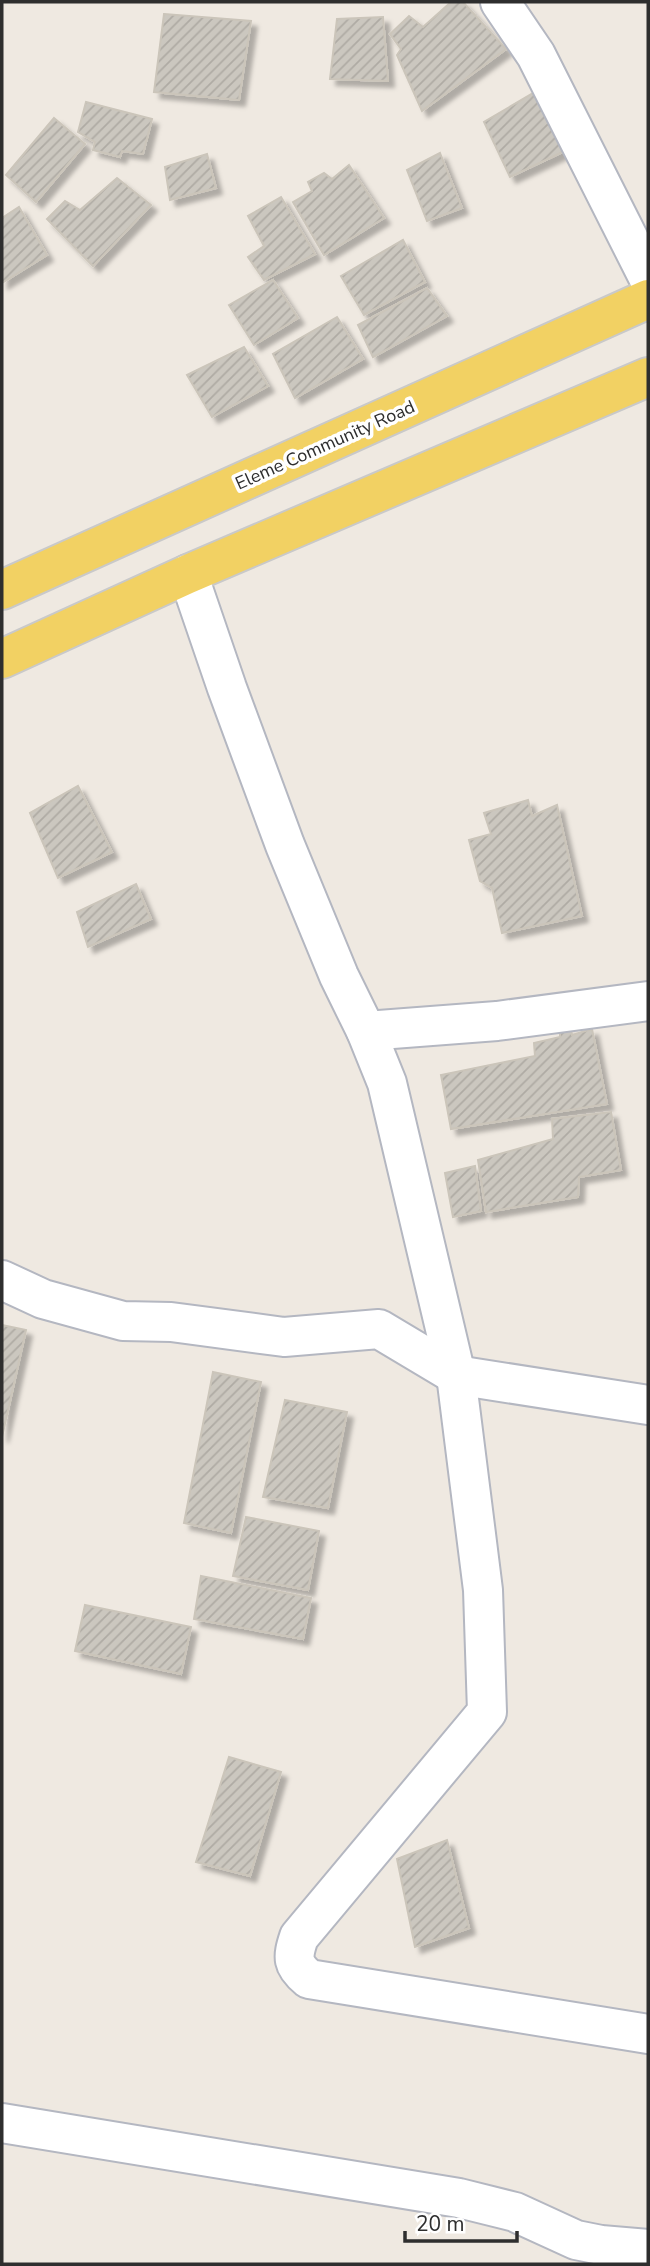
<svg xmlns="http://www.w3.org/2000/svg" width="650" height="2266" font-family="'Nunito Sans',sans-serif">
	<defs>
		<pattern id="building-hatch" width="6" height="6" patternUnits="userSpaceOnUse" patternTransform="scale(1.75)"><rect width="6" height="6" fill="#cbc7bf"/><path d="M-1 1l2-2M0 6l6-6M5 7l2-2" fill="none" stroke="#afaba4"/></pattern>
		<filter id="shadow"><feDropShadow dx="6" dy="6" stdDeviation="2" flood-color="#0004"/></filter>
	</defs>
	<rect width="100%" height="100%" fill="#efe9e1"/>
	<!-- building -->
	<g fill="url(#building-hatch)" stroke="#cbc5ba" stroke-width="2" filter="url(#shadow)">
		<polygon points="451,2 463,2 506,49 422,111 397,55 401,49 390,34 409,16 423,27"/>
		<polygon points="164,14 251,21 239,100 154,92"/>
		<polygon points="383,17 388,81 330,79 337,19"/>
		<polygon points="540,89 569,149 510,177 484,122"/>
		<polygon points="86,102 152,119 143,154 122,151 120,157 93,150 95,142 78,132"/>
		<polygon points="54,118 85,144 36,202 6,175"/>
		<polygon points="440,153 462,208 427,221 407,170"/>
		<polygon points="207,154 216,188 170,200 165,167"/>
		<polygon points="349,165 384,218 324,255 293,202 312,191 308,182 324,173 332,179"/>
		<polygon points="117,178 151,205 93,266 47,219 65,201 80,210"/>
		<polygon points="281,197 315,254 264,280 248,257 264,246 248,216"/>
		<polygon points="19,207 47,255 2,283 2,218"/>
		<polygon points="403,240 425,282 364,315 341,276"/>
		<polygon points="273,280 298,318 254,345 229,305"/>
		<polygon points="427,288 447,316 373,357 358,325"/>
		<polygon points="337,317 363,359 295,398 273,354"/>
		<polygon points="244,347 268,386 212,417 187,375"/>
		<polygon points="78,786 112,852 58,878 30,813"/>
		<polygon points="528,800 532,816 557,805 582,916 502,933 492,888 480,881 469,840 491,834 484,813"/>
		<polygon points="136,884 151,919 88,947 77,912"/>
		<polygon points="571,1029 572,1035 592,1029 607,1104 451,1129 441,1075 535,1056 534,1043 560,1037 560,1032"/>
		<polygon points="611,1112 621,1170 579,1177 578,1197 486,1212 478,1160 553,1139 552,1119"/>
		<polygon points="475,1166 481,1211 453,1217 445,1173"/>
		<polygon points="2,1325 26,1330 2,1437"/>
		<polygon points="213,1372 261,1382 231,1533 184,1523"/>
		<polygon points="285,1400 347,1412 328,1508 263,1497"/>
		<polygon points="246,1517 319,1531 308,1590 233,1576"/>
		<polygon points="201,1576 311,1598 303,1639 194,1619"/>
		<polygon points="85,1605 191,1627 181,1674 75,1651"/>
		<polygon points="229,1757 281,1772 250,1876 196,1862"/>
		<polygon points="447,1840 469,1928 415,1947 397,1859"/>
	</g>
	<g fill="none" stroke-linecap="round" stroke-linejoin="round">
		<!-- minor casing -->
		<g stroke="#b4b7c1" stroke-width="42">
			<g id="minor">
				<polyline points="500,2 536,55 648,277"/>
				<path d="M188 574 227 688 285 845 339 976 366 1031 387 1083 456 1375 483 1590 487 1712 299 1937C292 1958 292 1965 309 1979L648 2034"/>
				<polyline points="366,1031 497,1021 648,1001"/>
				<polyline points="2,1280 43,1299 123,1321 171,1322 284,1337 379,1329 456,1375 648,1405"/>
				<polyline points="2,2123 459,2198 515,2212 576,2240 601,2245 648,2249"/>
			</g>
		</g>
		<!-- major casing -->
		<g stroke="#c9c9c9" stroke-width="42">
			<g id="major">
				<polyline points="2,590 648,299"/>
				<polyline points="2,659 188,574 648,377"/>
			</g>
		</g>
		<!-- minor -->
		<use href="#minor" stroke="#fff" stroke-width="38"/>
		<!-- major -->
		<use href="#major" stroke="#f2d163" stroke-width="38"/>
	</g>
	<g text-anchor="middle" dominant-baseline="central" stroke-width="7" stroke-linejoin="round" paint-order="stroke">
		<!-- street labels -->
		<g font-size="18" fill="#2e2e2e" stroke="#fff">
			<text transform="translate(325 445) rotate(-24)">Eleme Community Road</text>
		</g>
	</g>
	<!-- border -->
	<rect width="650" height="2266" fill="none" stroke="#2e2e2e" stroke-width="7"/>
	<!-- scale -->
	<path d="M405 2231v10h112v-10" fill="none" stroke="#2e2e2e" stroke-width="3.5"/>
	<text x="416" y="2231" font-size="21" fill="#2e2e2e" stroke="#ffffff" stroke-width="5" paint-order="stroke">20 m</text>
</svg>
